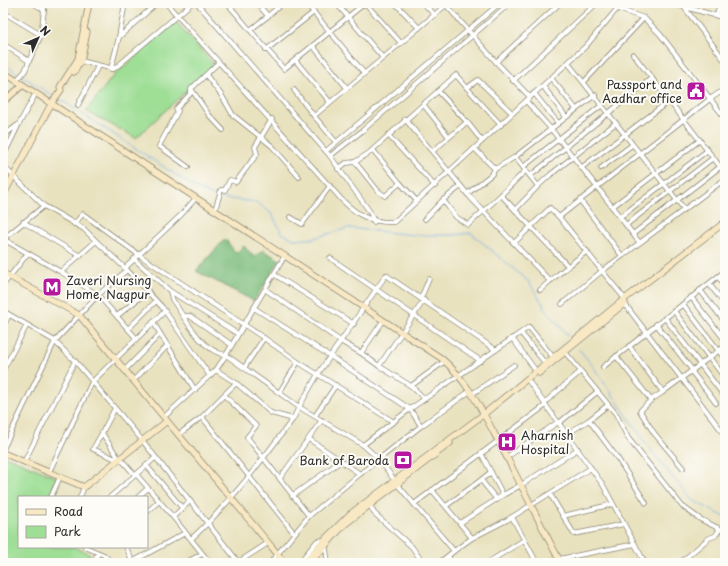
<svg xmlns="http://www.w3.org/2000/svg" width="728" height="566" font-family="'Playpen Sans',sans-serif">
	<rect width="100%" height="100%" fill="#fdfcf7"/>
	<filter id="ink" filterUnits="userSpaceOnUse"><feTurbulence type="fractalNoise" baseFrequency=".025" numOctaves="2"/><feDisplacementMap in="SourceGraphic" scale="8" xChannelSelector="R" yChannelSelector="G"/><feConvolveMatrix kernelMatrix="1 2 1 2 8 2 1 2 1" color-interpolation-filters="sRGB"/></filter>
	<filter id="wash" filterUnits="userSpaceOnUse"><feTurbulence type="fractalNoise" baseFrequency=".012" numOctaves="4" result="noise"/><feDisplacementMap in="SourceGraphic" scale="16" xChannelSelector="R" yChannelSelector="G"/><feGaussianBlur stdDeviation="0.9" result="paint"/><feColorMatrix in="noise" values="0 0 0 0 0 0 0 0 0 0 0 0 0 0 0 0 0 1.4 0 .05"/><feComposite in="paint" operator="in"/></filter>
	<g filter="url(#wash)">
		<rect width="100%" height="100%" fill="#e9e2bf"/>
		<!-- green -->
		<g fill="#9ede95" stroke="#648460">
			<polygon points="176,22 214,65 136,138 86,111 114,75"/>
			<polygon points="3,455 58,478 49,497 19,497 19,547 74,547 90,554 80,563 3,563"/>
		</g>
		<!-- forest -->
		<polygon fill="#7ebd7e" stroke="#547454" points="225,239 236,253 244,246 254,257 263,250 280,260 254,301 196,271"/>
		<g fill="none" stroke-linecap="round" stroke-linejoin="round">
			<!-- stream -->
			<g stroke="#72abe2" stroke-width="1">
				<polyline points="3,64 19,74"/>
				<polyline points="22,76 53,96"/>
				<polyline points="58,98 196,188 218,198"/>
				<polyline points="221,198 256,202 271,213 282,233 294,239 311,239 348,228 414,235 453,235 471,233 529,282 546,309 568,336"/>
				<polyline points="579,349 592,365 652,452 692,500 725,517"/>
			</g>
		</g>
	</g>
	<g filter="url(#ink)">
		<g fill="none" stroke-linecap="round" stroke-linejoin="round">
			<!-- street casing -->
			<g stroke="#8a8675" stroke-width="5.5">
				<g id="street">
					<polyline points="125,3 119,37 157,3"/>
					<path d="M166 3 342 200C357 215 371 223 394 222L586 46 622 3"/>
					<polyline points="197,3 330,156 370,212 374,222"/>
					<polyline points="227,3 250,30"/>
					<polyline points="257,3 268,16 250,30 284,69 365,3"/>
					<polyline points="306,3 364,73"/>
					<polyline points="336,3 383,58 401,43"/>
					<polyline points="365,3 401,43 446,5"/>
					<polyline points="395,3 419,28"/>
					<polyline points="423,3 435,15"/>
					<polyline points="448,3 446,5 496,62 530,97"/>
					<polyline points="670,3 725,18"/>
					<polyline points="684,7 725,61"/>
					<polyline points="618,9 644,18 660,34 725,118"/>
					<polyline points="44,10 45,3"/>
					<polyline points="3,12 41,35"/>
					<polyline points="717,15 720,3"/>
					<polyline points="268,16 283,3"/>
					<polyline points="3,44 29,61 41,35 44,10 33,3"/>
					<polyline points="313,46 347,88"/>
					<polyline points="266,50 314,12"/>
					<polyline points="633,54 725,173"/>
					<polyline points="295,60 330,102"/>
					<polyline points="81,61 114,69 192,3"/>
					<polyline points="496,62 560,3"/>
					<polyline points="568,63 684,209"/>
					<polyline points="111,69 119,37"/>
					<polyline points="206,75 222,96 233,115 272,146 299,177"/>
					<polyline points="551,78 576,109"/>
					<polyline points="16,81 25,71 29,61"/>
					<polyline points="513,81 597,3"/>
					<polyline points="584,82 644,18"/>
					<polyline points="543,86 566,117"/>
					<polyline points="467,88 501,125"/>
					<polyline points="192,90 209,115 223,130"/>
					<polyline points="294,90 314,116"/>
					<polyline points="534,93 558,123"/>
					<polyline points="595,95 551,129 597,187 710,99 725,89"/>
					<polyline points="526,101 551,129 515,157 538,186 550,175 616,123"/>
					<polyline points="423,104 449,137"/>
					<polyline points="78,105 98,66"/>
					<polyline points="405,119 470,197 550,281 587,251"/>
					<polyline points="467,122 482,141"/>
					<polyline points="388,135 435,186"/>
					<polyline points="3,136 19,124 36,93"/>
					<polyline points="336,142 314,116 383,58"/>
					<polyline points="326,151 500,3"/>
					<polyline points="433,151 467,122 438,91"/>
					<polyline points="330,156 362,131 510,3"/>
					<polyline points="3,157 18,126"/>
					<polyline points="355,162 378,191 385,196 400,183 373,150"/>
					<polyline points="3,166 44,206 3,239 61,272"/>
					<polyline points="188,167 159,146 178,111 176,109 191,93 191,89 218,63"/>
					<polyline points="523,167 602,105"/>
					<polyline points="581,168 669,101"/>
					<polyline points="601,168 632,145"/>
					<polyline points="338,169 346,163 355,162 369,153 456,75 467,88 478,80 512,113"/>
					<polyline points="495,169 515,157"/>
					<polyline points="530,176 652,78"/>
					<polyline points="400,183 417,201"/>
					<polyline points="467,194 492,174 495,169 475,149"/>
					<polyline points="501,195 526,170"/>
					<polyline points="443,200 456,217 468,225 501,195 568,266"/>
					<polyline points="580,200 622,256"/>
					<polyline points="44,206 84,229 96,241"/>
					<polyline points="612,207 700,140"/>
					<polyline points="215,210 221,190 225,190 230,180 236,182 257,154 255,147 272,119"/>
					<polyline points="515,210 538,186"/>
					<polyline points="290,217 302,224 330,186"/>
					<polyline points="620,217 708,150"/>
					<polyline points="425,219 443,200 461,186"/>
					<polyline points="23,222 80,256"/>
					<polyline points="74,224 83,214 139,255 264,338"/>
					<polyline points="626,225 713,158"/>
					<polyline points="633,234 720,167"/>
					<polyline points="514,243 550,208 559,217"/>
					<polyline points="284,257 226,355 299,407 318,374 386,275 496,350"/>
					<polyline points="330,258 481,361"/>
					<polyline points="134,259 170,291"/>
					<polyline points="125,268 181,215 196,198"/>
					<polyline points="127,270 96,241 61,272 98,295 136,338"/>
					<polyline points="275,275 354,324"/>
					<polyline points="718,277 725,285"/>
					<polyline points="709,284 725,304"/>
					<polyline points="3,285 28,253"/>
					<polyline points="266,290 342,342 361,353 379,366 424,300"/>
					<polyline points="540,290 550,281"/>
					<polyline points="700,290 725,322"/>
					<polyline points="691,297 725,340"/>
					<polyline points="421,298 429,279"/>
					<polyline points="625,299 602,271 725,179"/>
					<polyline points="624,303 725,435"/>
					<polyline points="562,304 602,271 559,217 597,187 639,242"/>
					<polyline points="683,304 725,359"/>
					<polyline points="254,308 330,356 410,409 363,445"/>
					<polyline points="3,311 53,340 75,361 142,440 239,563"/>
					<polyline points="674,311 725,378"/>
					<polyline points="117,316 148,291"/>
					<polyline points="184,316 190,316 232,345"/>
					<polyline points="665,318 725,397"/>
					<polyline points="153,322 195,390"/>
					<polyline points="656,324 693,371"/>
					<polyline points="3,327 9,315"/>
					<polyline points="128,329 156,301"/>
					<polyline points="521,333 545,363"/>
					<polyline points="512,338 536,371"/>
					<polyline points="629,346 663,392 725,346"/>
					<polyline points="565,352 616,414 628,438 682,506 700,519 720,529"/>
					<polyline points="361,353 383,321"/>
					<polyline points="616,356 651,400"/>
					<polyline points="379,366 411,386"/>
					<polyline points="603,367 725,271"/>
					<polyline points="244,368 264,338 298,362 394,422"/>
					<polyline points="3,370 27,325"/>
					<polyline points="125,370 160,334"/>
					<polyline points="216,370 236,383"/>
					<polyline points="692,372 716,403"/>
					<polyline points="527,379 603,485 645,563"/>
					<polyline points="133,381 168,345"/>
					<polyline points="663,392 651,400 640,411 654,433 683,468"/>
					<polyline points="279,393 298,362"/>
					<polyline points="472,394 514,365"/>
					<polyline points="224,395 256,426 247,437 309,516"/>
					<polyline points="425,399 411,386 445,361"/>
					<polyline points="544,403 580,372"/>
					<polyline points="114,410 102,433 119,459"/>
					<polyline points="315,416 336,385"/>
					<path d="M164 417 216 370 226 355C201 351 185 318 172 299L170 291 238 334"/>
					<polyline points="202,417 294,533"/>
					<polyline points="589,420 608,405"/>
					<polyline points="559,423 597,392"/>
					<polyline points="421,426 470,391"/>
					<polyline points="102,433 93,449 118,460"/>
					<polyline points="567,434 589,420 618,459 646,503"/>
					<polyline points="178,435 202,417 236,383 271,413 293,419"/>
					<polyline points="309,439 360,474 421,426 410,409 529,327 553,357"/>
					<polyline points="3,449 55,341 98,295 127,270 162,307 210,376"/>
					<polyline points="481,453 503,495 521,485 578,449"/>
					<polyline points="507,457 558,422"/>
					<polyline points="120,458 135,475"/>
					<polyline points="24,462 75,361"/>
					<polyline points="146,465 183,509"/>
					<polyline points="49,472 92,382 165,311"/>
					<polyline points="136,474 173,517 190,501"/>
					<polyline points="280,478 322,420"/>
					<polyline points="481,480 491,472"/>
					<polyline points="432,490 472,538"/>
					<polyline points="550,494 574,534 624,524"/>
					<polyline points="292,496 341,461"/>
					<polyline points="51,497 60,477"/>
					<polyline points="80,497 84,487"/>
					<polyline points="110,497 155,458"/>
					<polyline points="138,497 147,489"/>
					<polyline points="369,503 374,513 412,547 423,563"/>
					<polyline points="414,504 546,405"/>
					<polyline points="446,506 481,480 497,500"/>
					<polyline points="147,512 158,502"/>
					<polyline points="563,516 613,504"/>
					<polyline points="173,517 210,563"/>
					<polyline points="512,517 537,563"/>
					<polyline points="460,523 503,495"/>
					<path d="M191 539C230 504 261 461 293 419L299 407 363 445 380 460 397 484 454 551 439 563"/>
					<polyline points="85,547 104,555 112,563"/>
					<polyline points="126,547 133,563"/>
					<polyline points="326,549 328,563"/>
					<polyline points="454,551 472,538 507,520 591,468"/>
					<polyline points="448,556 452,563"/>
					<polyline points="559,559 635,544"/>
					<polyline points="132,562 185,533"/>
					<polyline points="91,563 99,553"/>
					<polyline points="185,563 202,554"/>
					<polyline points="237,563 268,543"/>
					<polyline points="270,563 309,516 360,474"/>
					<polyline points="299,563 317,541 324,540"/>
					<polyline points="487,563 524,540"/>
					<polyline points="637,563 644,562"/>
					<polyline points="680,563 709,538 715,536 720,529 725,531"/>
				</g>
			</g>
			<!-- secondary casing -->
			<g stroke="#8a8675" stroke-width="7">
				<g id="secondary">
					<path d="M3 72 441 358C466 379 480 407 495 435 518 477 538 521 561 563"/>
					<polyline points="74,72 81,61 87,32"/>
					<polyline points="3,102 23,85"/>
					<polyline points="3,196 51,104 61,90 60,87 78,59 89,3"/>
					<polyline points="3,273 79,315 285,563"/>
					<polyline points="539,373 625,303"/>
					<polyline points="3,453 84,487 167,421"/>
					<polyline points="304,563 325,539 350,514 484,414 622,301 725,222"/>
					<polyline points="310,563 344,525 450,443"/>
				</g>
			</g>
			<!-- street -->
			<use href="#street" stroke="#fff" stroke-width="4"/>
			<!-- secondary -->
			<use href="#secondary" stroke="#f8e8c3" stroke-width="5.5"/>
		</g>
	</g>
	<!-- icons -->
	<defs>
		<g id="civic-square" transform="scale(1)"><rect x="-9" y="-9" width="18" height="18" rx="4" fill="#b5179e" stroke="#fdfcf7"/><path d="M-.6-6.5H3V-4.5H.6V-3L4-1V1h2V6H-6V1h2V-1L-.6-3ZM-1.2 2.5V6h2.4V2.5Z" fill="#fff"/></g>
		<g id="metro-square" transform="scale(1)"><rect x="-9" y="-9" width="18" height="18" rx="4" fill="#b5179e" stroke="#fdfcf7"/><path d="M-5.5 5V-5H-3L0 0L3-5H5.5V5H3V-.5L0 4L-3-.5V5Z" fill="#fff"/></g>
		<g id="hospital-square" transform="scale(1)"><rect x="-9" y="-9" width="18" height="18" rx="4" fill="#b5179e" stroke="#fdfcf7"/><path d="M-5-5h3v3.5h4V-5h3V5h-3V1.5h-4V5h-3Z" fill="#fff"/></g>
		<g id="bank-square" transform="scale(1)"><rect x="-9" y="-9" width="18" height="18" rx="4" fill="#b5179e" stroke="#fdfcf7"/><path d="M-6-4H6V4H-6ZM0-2.3a2.3 2.3 0 1 0 0 4.6a2.3 2.3 0 1 0 0-4.6Z" fill="#fff"/></g>
	</defs>
	<g fill-rule="evenodd">
		<use href="#civic-square" x="696" y="91"/>
		<use href="#metro-square" x="52" y="287"/>
		<use href="#hospital-square" x="507" y="442"/>
		<use href="#bank-square" x="403" y="460"/>
	</g>
	<g text-anchor="middle" dominant-baseline="central" stroke-width="4" stroke-linejoin="round" paint-order="stroke">
		<!-- poi labels -->
		<g font-size="12" fill="#2b2b2b" stroke="#fdfcf7" text-anchor="end">
			<text x="682" y="84">Passport and<tspan x="682" dy="14">Aadhar office</tspan></text>
			<text x="66" y="280" text-anchor="start">Zaveri Nursing<tspan x="66" dy="14">Home, Nagpur</tspan></text>
			<text x="521" y="435" text-anchor="start">Aharnish<tspan x="521" dy="14">Hospital</tspan></text>
			<text x="389" y="460">Bank of Baroda</text>
		</g>
	</g>
	<!-- margin -->
	<rect width="728" height="566" fill="none" stroke="#fdfcf7" stroke-width="16"/>
	<!-- legend -->
	<rect x="18" y="496" width="130" height="52" fill="#fdfcf7" stroke="#a9a8a5"/>
	<rect x="26" y="509" width="20" height="6" fill="#f8e8c3" stroke="#a9a8a5"/>
	<text x="54" y="516" font-size="12" fill="#2b2b2b">Road</text>
	<rect x="26" y="526" width="20" height="12" fill="#9ede95" stroke="#a9a8a5"/>
	<text x="54" y="536" font-size="12" fill="#2b2b2b">Park</text>
	<!-- north arrow -->
	<g transform="translate(38 38) rotate(45)" stroke="#fdfcf7" stroke-width="3" paint-order="stroke">
	<path d="M0-3L7 15L0 10L-7 15Z" fill="#2b2b2b"/>
	<text y="-6" font-size="11" font-weight="bold" text-anchor="middle" fill="#2b2b2b">N</text>
	</g>
</svg>
